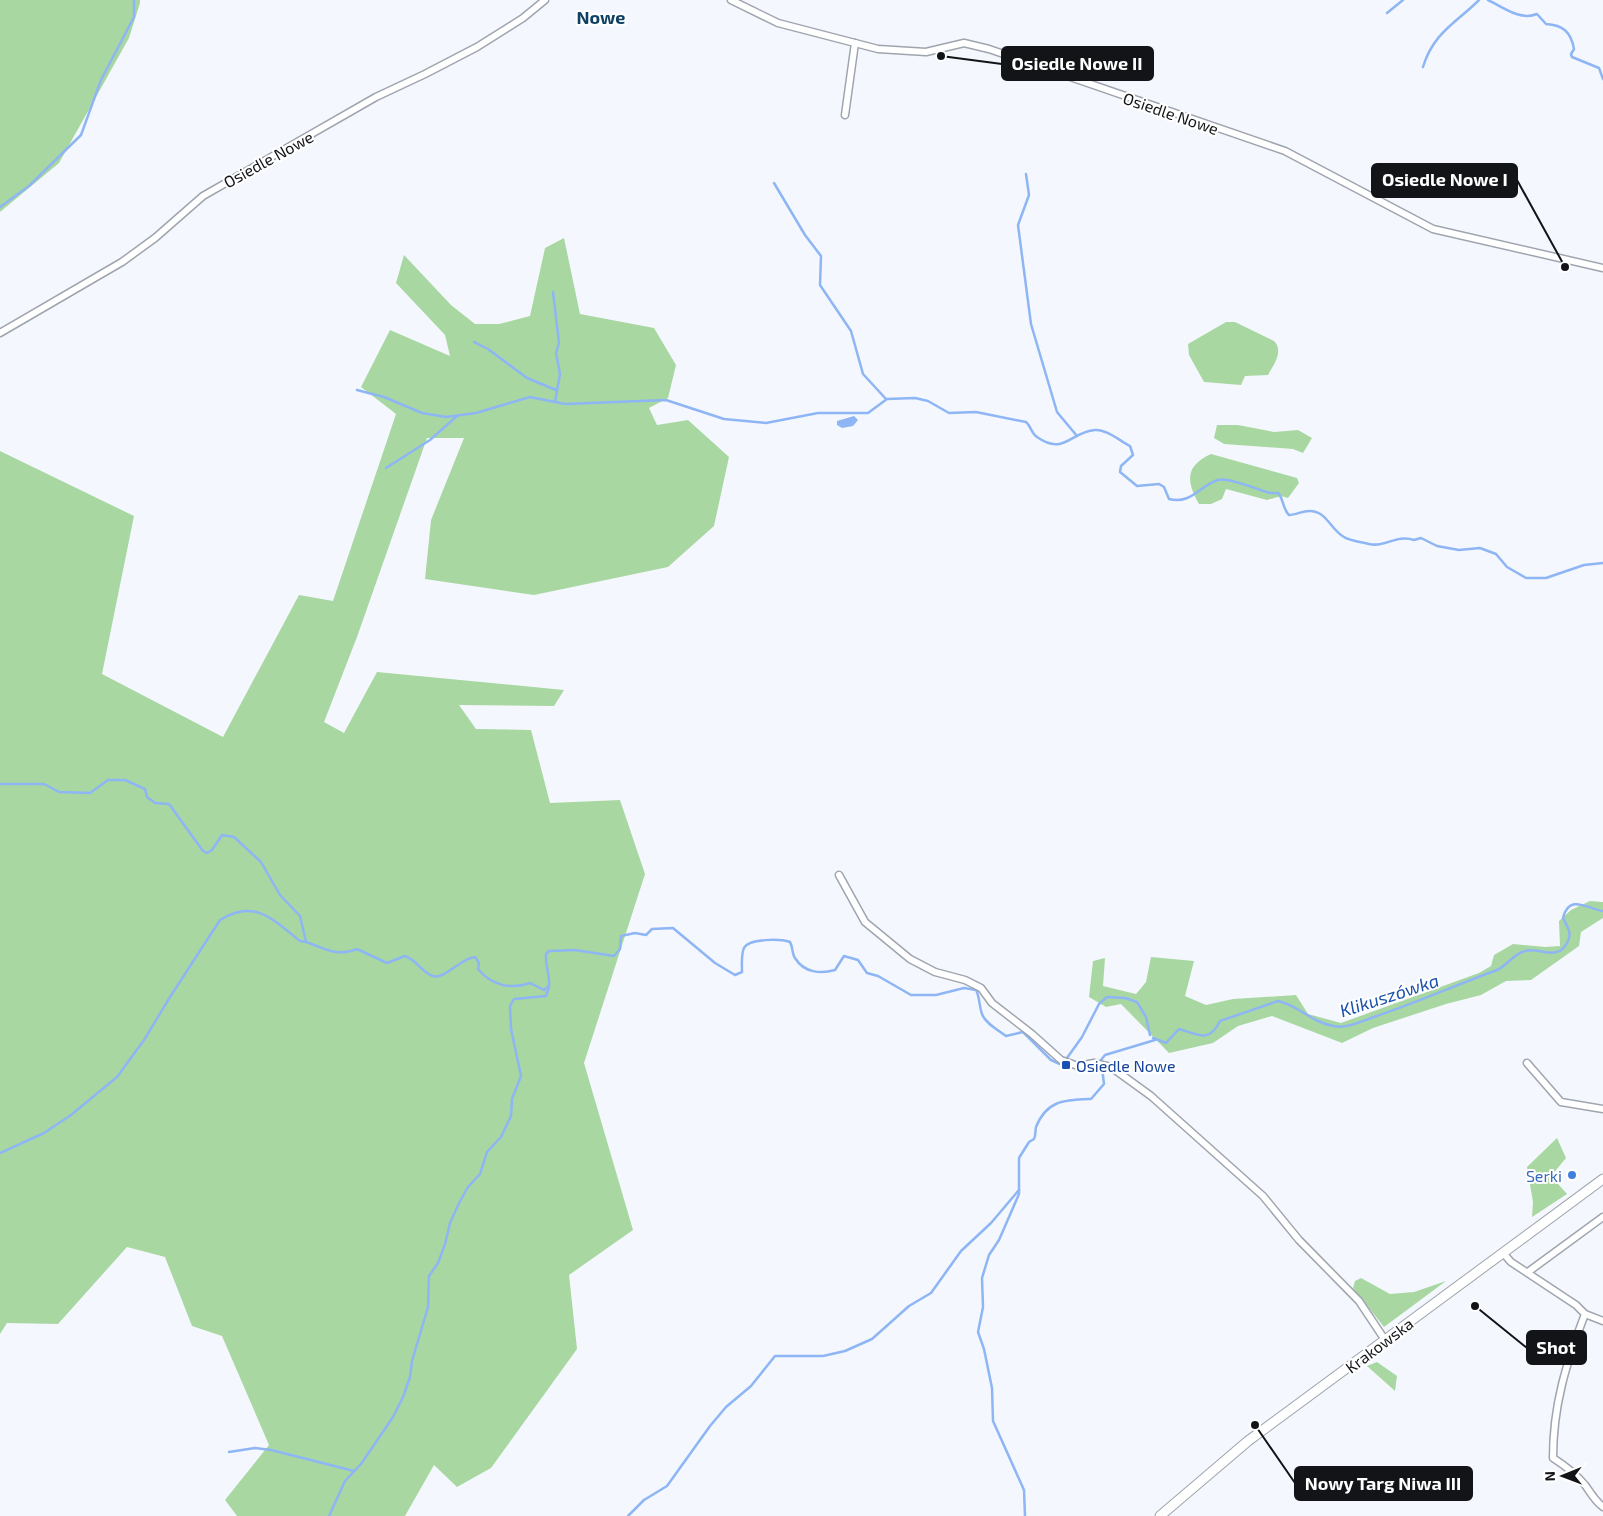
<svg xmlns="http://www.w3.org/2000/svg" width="1603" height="1516" font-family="'Exo 2',sans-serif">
	<rect width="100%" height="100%" fill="#f4f8fe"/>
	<!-- green -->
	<g fill="#a9d7a2">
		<polygon points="0,0 140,0 140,3 129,38 59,163 0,212"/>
		<polygon points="564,238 580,314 654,328 676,365 668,398 649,408 657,425 688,420 729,457 714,526 668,567 534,595 425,579 431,520 464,438 427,438 357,637 324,722 344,733 377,672 564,690 554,706 459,705 476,729 531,730 550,803 620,800 645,874 584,1063 633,1230 569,1275 577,1349 491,1468 457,1487 434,1465 405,1516 237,1516 225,1500 269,1445 222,1336 192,1326 165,1257 127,1247 58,1324 7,1323 0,1334 0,451 134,516 102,674 223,737 299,595 333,601 396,414 361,387 390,330 450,356 445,335 396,283 404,255 451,305 475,324 499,324 530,316 545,248"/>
		<path d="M1226 322H1235L1274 341C1284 351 1274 364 1268 375L1245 376 1241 385 1204 382 1189 355 1188 344Z"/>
		<polygon points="1217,425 1238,425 1274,432 1298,430 1312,438 1303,453 1293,449 1224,444 1214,438"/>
		<path d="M1211 454 1297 478 1299 483 1288 498 1281 496 1267 500 1226 489 1222 499 1211 504H1199C1186 481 1185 466 1211 454Z"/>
		<polygon points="1590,901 1603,902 1603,918 1581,932 1579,946 1531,980 1506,981 1481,995 1446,1004 1373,1028 1342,1043 1272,1016 1238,1026 1213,1043 1169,1053 1121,1004 1106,1007 1089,997 1093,961 1105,958 1103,986 1136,994 1146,982 1151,957 1194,961 1185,996 1206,1005 1233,999 1296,995 1308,1014 1341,1023 1479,973 1491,966 1494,955 1513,944 1545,947 1560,946 1559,921 1571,910"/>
		<polygon points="1557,1138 1566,1158 1551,1176 1567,1194 1532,1217 1533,1202 1527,1167"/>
		<polygon points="1361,1278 1390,1294 1414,1292 1446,1281 1384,1327 1353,1288 1355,1281"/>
		<polygon points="1377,1362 1397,1376 1395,1391 1367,1366"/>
	</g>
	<!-- water -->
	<polygon fill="#8eb5f4" points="854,416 858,420 853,426 842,428 837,425 837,421"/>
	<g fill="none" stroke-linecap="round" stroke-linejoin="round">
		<!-- stream -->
		<g stroke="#8eb5f4" stroke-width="2.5">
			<path d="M1488 0C1503 7 1520 21 1537 14L1546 24C1563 25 1571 32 1574 49L1571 54 1572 57 1599 68 1603 79"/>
			<polyline points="1387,13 1403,0"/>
			<path d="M1423 67C1433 33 1456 23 1479 0"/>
			<polyline points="1026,174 1029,195 1018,225 1031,324 1057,412 1077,436"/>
			<polyline points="774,183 805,235 821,256 820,285 851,331 863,374 886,399"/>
			<polyline points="0,207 29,186 81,135 101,80 134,17 134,0"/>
			<polyline points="553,292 559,343 556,353 560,374 555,402"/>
			<polyline points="474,342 488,349 527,378 556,390"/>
			<path d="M357 390 384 397 422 413 446 417 476 413 530 397 565 404 666 400 724 419 766 423 818 413H868L887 399 915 398 928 401 949 413 976 412 1026 422C1031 426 1031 433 1037 437 1064 456 1070 432 1095 430 1106 429 1120 441 1130 446L1133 455 1121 466 1120 472 1137 486 1159 484 1164 487 1169 499C1191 505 1200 485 1218 480 1228 477 1259 490 1270 493H1278C1284 499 1282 508 1289 515 1297 515 1303 510 1311 511 1327 512 1331 530 1344 537 1350 541 1362 542 1369 544 1385 548 1396 534 1414 540L1421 538 1437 546 1459 550 1480 548 1496 554 1507 567 1526 578H1546L1584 565 1603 563"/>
			<polyline points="386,468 430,440 457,416"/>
			<path d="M0 784H44L59 792 90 793 108 780H125L145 789 147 797 155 803 169 804 203 851 207 853 212 850 222 835 234 837 261 862 280 895 300 916 306 942C327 949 335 957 357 949L387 963 405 956C417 960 422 973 433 976 444 980 461 958 475 957L479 963 478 969C491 985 510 990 530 983L544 990 549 986C550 975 545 965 546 954L549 951 575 950 614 956 620 949 621 936 635 933 646 935 652 929 673 928 715 963 735 975 742 972C742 965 741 954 744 948 749 938 781 939 790 942 793 947 792 954 795 958 804 973 821 974 835 970L844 956 858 960 867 973 878 976 911 995H936L964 988 976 990C980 998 979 1006 982 1014 985 1023 998 1030 1006 1036L1023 1032 1051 1060 1062 1065"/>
			<path d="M1153 1038 1166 1043 1179 1029C1197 1034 1209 1044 1220 1021L1278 1001C1298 1005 1312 1023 1334 1026 1347 1029 1361 1021 1374 1017 1416 1003 1456 985 1497 970 1508 965 1513 954 1525 951 1538 947 1555 960 1565 946 1573 935 1569 929 1563 918 1569 893 1588 909 1603 911"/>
			<polyline points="1067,1058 1082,1037 1099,1004 1107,997 1125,998 1137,1002 1146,1017 1150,1035"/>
			<path d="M0 1153 44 1133 71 1115 117 1077 144 1040 170 997 220 920C255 898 273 920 300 941L306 942"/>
			<polyline points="229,1452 255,1448 271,1450 354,1471"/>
			<polyline points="329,1516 345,1481 361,1464 393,1417 403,1397 410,1377 412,1361 428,1307 429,1276 438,1263 445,1244 450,1223 459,1203 468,1187 480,1174 487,1152 501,1137 511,1116 512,1099 521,1076 511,1029 510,1006 514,999 546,996 549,987"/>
			<polyline points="628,1516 644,1500 667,1486 710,1426 726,1407 751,1386 775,1356 823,1356 845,1351 872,1339 909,1306 931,1293 961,1251 991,1223 1019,1190"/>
			<path d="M1025 1516 1024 1490 993 1421 992 1388 984 1349 978 1332 983 1307 982 1278 989 1255 999 1240 1019 1194V1158L1029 1142 1034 1139C1036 1135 1035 1131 1036 1127 1047 1100 1064 1100 1091 1099L1104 1084 1101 1060 1105 1055 1155 1040"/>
		</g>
		<!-- minor casing -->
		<g stroke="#9fa5ae" stroke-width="9">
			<g id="minor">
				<polyline points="731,0 778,23 878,49 926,52 964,43 989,49 1285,151 1433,229 1603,268"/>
				<polyline points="845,115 855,43"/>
				<polyline points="0,333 122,262 155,238 203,196 376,97 425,74 477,47 523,18 545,0"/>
				<polyline points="839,875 865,922 910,959 935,972 965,980 981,988 992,1003 1032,1034 1061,1060 1078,1066 1094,1063 1111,1067 1151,1096 1263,1196 1299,1240 1359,1301 1385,1340"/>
				<polyline points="1527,1063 1561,1102 1603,1109"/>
				<path d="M1503 1253 1511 1262 1576 1305 1585 1314C1566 1364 1553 1405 1553 1458 1564 1465 1576 1474 1585 1485 1591 1493 1594 1500 1603 1507"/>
				<polyline points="1528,1272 1603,1217"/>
				<polyline points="1585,1314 1603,1321"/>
			</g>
		</g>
		<!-- secondary casing -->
		<g stroke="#9fa5ae" stroke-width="11">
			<polyline id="secondary" points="1160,1516 1248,1441 1603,1179"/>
		</g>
		<!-- minor -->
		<use href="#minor" stroke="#fff" stroke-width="6"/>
		<!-- secondary -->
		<use href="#secondary" stroke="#fff" stroke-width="9"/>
	</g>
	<!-- markers -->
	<rect fill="#1a4fb4" stroke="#fff" stroke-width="2" x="1061" y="1060" width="10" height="10" rx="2.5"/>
	<circle fill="#3f7fe0" stroke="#fff" stroke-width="2" cx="1572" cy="1175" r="5"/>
	<g text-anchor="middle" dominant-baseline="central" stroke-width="4" stroke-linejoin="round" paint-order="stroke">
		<!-- street labels -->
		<g font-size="16" fill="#121417" stroke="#fff">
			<text transform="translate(1171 113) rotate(19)">Osiedle Nowe</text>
			<text transform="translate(268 159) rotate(-29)">Osiedle Nowe</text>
			<text transform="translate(1379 1345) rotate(-37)">Krakowska</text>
		</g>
		<!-- transit labels -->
		<g font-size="16" fill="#164399" stroke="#fff" text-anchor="start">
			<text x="1076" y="1065">Osiedle Nowe</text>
		</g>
		<!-- shop labels -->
		<g font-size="16" fill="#366cbe" stroke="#fff" text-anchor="end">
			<text x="1562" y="1175">Serki</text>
		</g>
		<!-- neighbourhood labels -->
		<g font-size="18" font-weight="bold" fill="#104064" stroke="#fff">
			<text x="601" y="17">Nowe</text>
		</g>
		<!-- water labels -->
		<g font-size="18" font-style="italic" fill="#1952ac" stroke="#fff">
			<text transform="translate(1389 995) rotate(-18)">Klikuszówka</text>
		</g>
	</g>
	<!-- callouts -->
	<path fill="none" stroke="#121417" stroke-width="2" d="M941 56L1002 64M1565 267L1517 180M1475 1306L1527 1348M1255 1425L1295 1483"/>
	<g fill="#121417" stroke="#fff" stroke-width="2">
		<circle cx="941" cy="56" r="5"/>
		<circle cx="1565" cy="267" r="5"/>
		<circle cx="1475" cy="1306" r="5"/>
		<circle cx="1255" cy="1425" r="5"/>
	</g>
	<g fill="#121417" stroke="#121417" stroke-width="2">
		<rect x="1002" y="47" width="151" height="33" rx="5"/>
		<rect x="1372" y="164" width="145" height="33" rx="5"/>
		<rect x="1527" y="1331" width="59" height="33" rx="5"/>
		<rect x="1295" y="1467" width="177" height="33" rx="5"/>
	</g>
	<g font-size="18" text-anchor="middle" font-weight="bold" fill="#fff">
		<text x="1077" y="70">Osiedle Nowe II</text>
		<text x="1445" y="186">Osiedle Nowe I</text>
		<text x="1556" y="1354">Shot</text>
		<text x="1383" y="1490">Nowy Targ Niwa III</text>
	</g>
	<!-- north arrow -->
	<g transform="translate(1563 1476) rotate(269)" stroke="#ffffff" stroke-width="4" paint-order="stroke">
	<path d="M0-4L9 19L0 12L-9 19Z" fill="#121417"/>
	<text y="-8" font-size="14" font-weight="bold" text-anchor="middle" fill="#121417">N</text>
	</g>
</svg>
